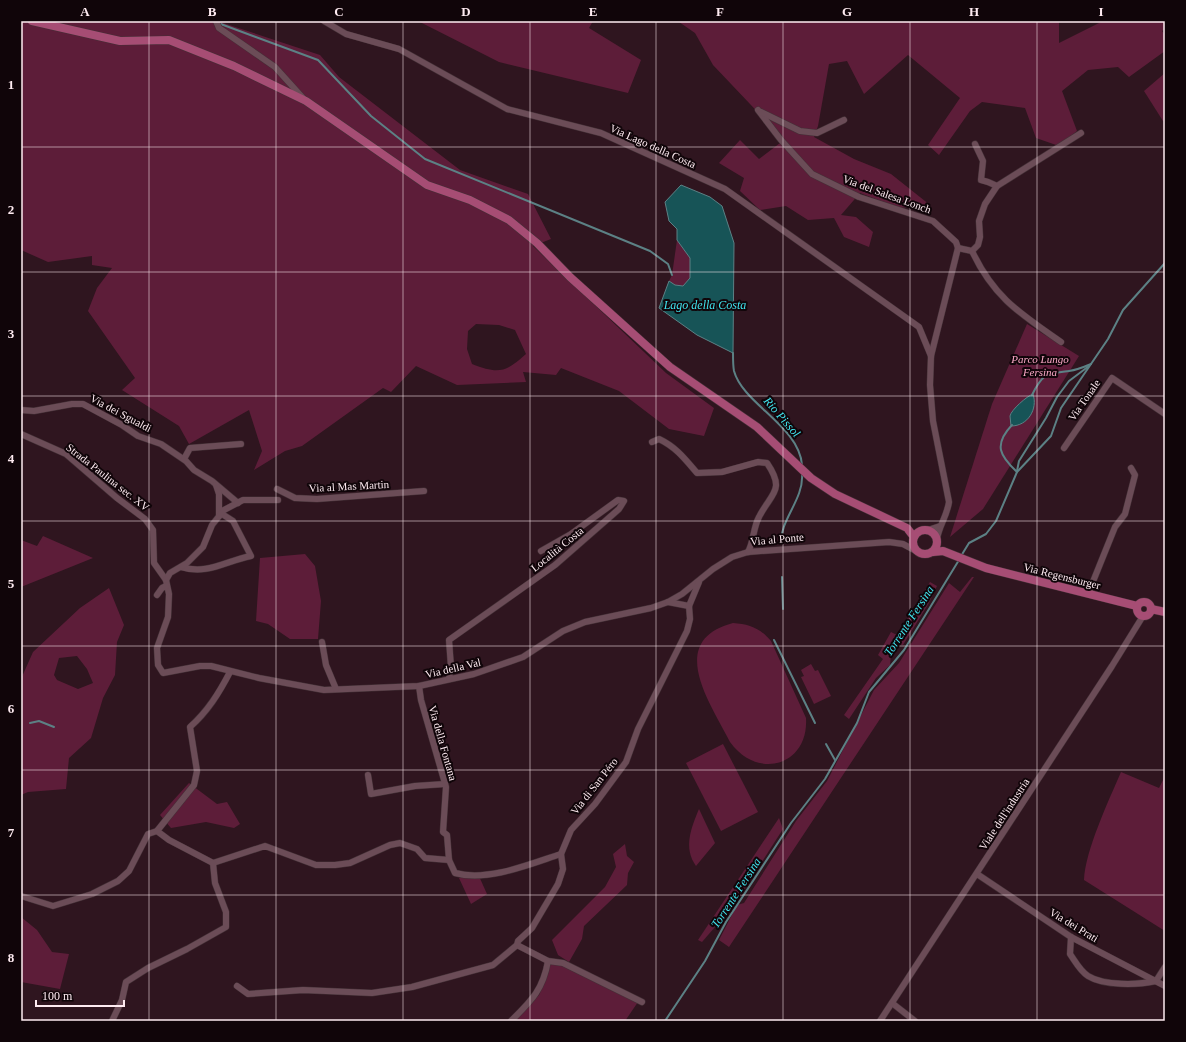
<svg xmlns="http://www.w3.org/2000/svg" width="1186" height="1042" font-family="'Times New Roman',serif">
	<rect width="100%" height="100%" fill="#2f151f"/>
	<!-- green -->
	<g fill="#5d1d39" fill-rule="evenodd">
		<path d="M21 21H217L320 55 339 77 460 170 528 194 551 239 533 246 666 373 714 408 704 436 669 429 619 391 561 368 556 375 523 372 526 382 457 385 416 366 391 392 383 388 302 446 285 451 254 470 262 451 249 410 189 444 179 426 122 390 135 378 88 311 97 288 112 268 92 265V256L48 262 21 250ZM476 324 499 325 515 330 526 354C505 373 498 374 472 364L467 349 468 331Z"/>
		<polygon points="418,21 593,21 589,28 641,60 628,93 499,62"/>
		<polygon points="671,21 1059,21 1059,43 1103,21 1165,21 1165,29 1162,31 1165,35 1165,51 1129,77 1118,67 1088,70 1062,91 1077,131 1059,146 1036,138 1025,108 982,102 970,111 939,155 928,145 960,98 908,55 864,94 847,61 829,64 818,126 814,137 854,159 891,174 930,205 899,208 860,193 841,215 856,217 873,232 869,247 844,237 834,218 808,220 786,206 760,210 740,191 744,178 719,163 740,140 759,159 784,140 713,65 695,33 679,22"/>
		<polygon points="1165,73 1165,120 1163,121 1144,91"/>
		<polygon points="677,240 690,258 690,278 683,286 675,285 669,281 672,275"/>
		<polygon points="1027,324 1079,356 983,509 950,537 992,404"/>
		<polygon points="43,536 93,558 21,587 21,540 37,546"/>
		<polygon points="305,554 315,566 321,601 318,639 290,639 268,624 256,621 260,558"/>
		<polygon points="972,577 974,577 729,947 719,940 737,905 744,903 796,821 827,781 874,690 899,663 949,583 960,592"/>
		<polygon points="930,582 937,586 929,603 903,645 897,644 891,654 890,665 876,678 849,719 844,715 883,659 878,655 891,632 897,635"/>
		<path d="M109 588 124 625 117 642 115 675 103 698 91 738 69 758 66 789 28 792 21 795V679L33 652 80 608ZM77 656 87 669 93 683 78 689 57 680 54 675 59 658Z"/>
		<path d="M733 623C749 624 760 628 771 641L806 718C809 765 758 781 730 742 711 704 665 641 733 623Z"/>
		<polygon points="811,664 815,671 818,670 831,696 814,704 801,677 804,676 801,670"/>
		<polygon points="723,744 758,812 721,831 686,763"/>
		<path d="M1121 772 1159 788 1165 776V931L1084 880C1085 851 1109 800 1121 772Z"/>
		<polygon points="189,783 217,804 227,802 240,824 234,828 206,822 171,828 160,815"/>
		<path d="M699 809 715 843 696 866C683 848 691 828 699 809Z"/>
		<polygon points="779,818 783,829 735,904 702,942 698,940"/>
		<polygon points="625,844 627,856 634,862 628,873 627,885 584,926 582,939 569,962 558,955 552,940 605,887 616,867 613,854"/>
		<polygon points="478,874 487,894 471,904 459,878"/>
		<polygon points="21,917 37,930 52,952 69,954 60,989 21,982"/>
		<polygon points="549,962 563,964 638,1002 625,1021 512,1021 539,995 546,978"/>
	</g>
	<!-- water -->
	<g fill="#175457" stroke="#5c8185">
		<polygon points="681,185 710,197 722,206 734,243 733,353 697,335 659,308 669,281 675,285 683,286 690,278 690,258 677,240 677,229 669,221 665,202"/>
		<path d="M1033 394C1038 409 1028 426 1011 426 1011 423 1010 419 1010 416 1011 410 1027 396 1033 394Z"/>
	</g>
	<g fill="none" stroke-linecap="round" stroke-linejoin="round">
		<!-- stream -->
		<g stroke="#5c8185" stroke-width="2">
			<polyline points="218,23 318,60 371,116 425,159 650,251 668,264 672,275"/>
			<path d="M733 353C733 358 733 366 734 371 743 404 799 426 802 465"/>
			<path d="M1032 395C1043 373 1046 374 1069 371 1076 370 1084 367 1091 364"/>
			<path d="M1012 425C993 445 1000 456 1017 472"/>
			<polyline points="1017,471 1019,461 1046,418 1057,397 1069,381 1089,366"/>
			<path d="M781 543C780 520 804 499 802 474"/>
			<polyline points="961,556 969,543 986,534 996,521 1017,472 1051,436 1061,408 1108,339 1123,310 1165,263"/>
			<polyline points="782,577 783,609"/>
			<polyline points="774,640 815,723"/>
			<polyline points="30,723 39,721 54,727"/>
			<polyline points="826,744 835,760"/>
			<polyline points="665,1021 705,961 726,922 791,823 825,779 857,723 869,692 904,650 959,560"/>
		</g>
		<!-- minor casing -->
		<g stroke="#443137" stroke-width="7">
			<g id="minor">
				<polyline points="216,21 219,28 275,67 303,98"/>
				<polyline points="324,21 346,34 399,49 507,109 601,133 725,189 919,327 931,356"/>
				<path d="M758 110 781 140 812 174 859 197 933 221 956 242 958 248 931 356 930 385 933 421 949 502C947 516 939 526 937 539"/>
				<polyline points="761,112 800,131 817,133 844,120"/>
				<polyline points="975,144 983,161 981,180 988,182 997,186"/>
				<polyline points="958,248 972,251"/>
				<polyline points="972,251 978,245 980,237 979,221 985,204 997,186 1081,133"/>
				<path d="M972 251C994 298 1021 314 1061 342"/>
				<polyline points="21,410 34,411 72,404 83,404 122,425 138,436 161,444 186,461 194,470 212,481 238,503"/>
				<polyline points="21,434 66,454 117,498 145,519 153,530 154,563 166,580 169,594 168,617 157,648 158,665 163,673 200,666 211,666 259,678 324,690 419,686 474,674 523,657 563,631 585,622 651,608 668,602 682,594 713,569 732,557 748,552 889,542 903,544 916,551"/>
				<path d="M652 442 659 439C676 447 685 459 697 473L722 472 758 462 767 463C786 491 771 493 759 517 753 528 754 541 748 552"/>
				<polyline points="1064,448 1112,378 1165,414"/>
				<polyline points="184,459 190,448 241,444"/>
				<polyline points="216,485 219,494 219,516"/>
				<polyline points="277,489 295,498 317,499 424,491"/>
				<polyline points="928,530 940,526"/>
				<path d="M181 567C208 575 225 561 251 556L233 521 222 514"/>
				<polyline points="166,580 170,573 187,563 203,547 212,525 224,510 243,500 278,500"/>
				<polyline points="1088,594 1115,527 1125,514 1135,475 1131,468"/>
				<polyline points="157,595 162,588 166,586"/>
				<polyline points="668,602 689,606"/>
				<polyline points="689,606 699,582"/>
				<polyline points="322,642 326,665 336,689"/>
				<polyline points="449,679 451,667 449,640 555,565 619,509 624,501 618,500 571,534 541,551"/>
				<path d="M419 686 421 700 446 787 443 832 447 835 449 860 455 873C488 882 530 864 561 854"/>
				<polyline points="368,775 371,794 415,786 445,784"/>
				<polyline points="157,831 169,840 213,863"/>
				<polyline points="213,863 265,846 316,865 335,865 350,863 390,845 400,843 417,849 425,858 449,860"/>
				<polyline points="977,874 1071,937 1165,986"/>
				<path d="M21 896 53 906 92 894 118 881 129 871 148 834 157 831 194 785 197 771 190 727C208 711 219 693 230 672"/>
				<path d="M1071 937 1070 954C1075 961 1080 971 1088 976 1104 986 1138 985 1156 981L1165 967"/>
				<polyline points="517,945 548,961 563,963 642,1002"/>
				<polyline points="237,986 248,994 303,990 372,993 412,987 493,965 517,945 518,941 532,928 558,884 563,869 561,854 571,830 595,804 626,762 638,729 687,631 690,619 689,606"/>
				<polyline points="892,1003 915,1021"/>
				<polyline points="112,1021 122,1000 126,982 148,968 187,949 226,927 226,912 215,883 213,863"/>
				<path d="M511 1021C531 1001 543 990 548 961"/>
				<polyline points="880,1021 1112,666 1143,616"/>
			</g>
		</g>
		<!-- major casing -->
		<g stroke="#443137" stroke-width="9">
			<g id="major">
				<polyline points="32,21 120,41 169,40 234,66 306,101 427,185 470,200 509,220 537,243 570,277 670,367 757,427 811,478 835,494 907,528 914,537"/>
				<circle cx="925" cy="542" r="12"/>
				<polyline points="933,552 943,551 986,568 1137,606"/>
				<circle cx="1144" cy="609" r="7"/>
				<polyline points="1151,609 1165,612"/>
			</g>
		</g>
		<!-- minor -->
		<use href="#minor" stroke="#6b4c57" stroke-width="6"/>
		<!-- major -->
		<use href="#major" stroke="#a64d74" stroke-width="8"/>
	</g>
	<!-- grid -->
	<path fill="none" stroke="#feebf1" stroke-width="1" stroke-opacity="0.55" d="M149 21V1021M276 21V1021M403 21V1021M530 21V1021M656 21V1021M783 21V1021M910 21V1021M1037 21V1021M21 147H1165M21 272H1165M21 396H1165M21 521H1165M21 646H1165M21 770H1165M21 895H1165"/>
	<g text-anchor="middle" dominant-baseline="central" stroke-width="4" stroke-linejoin="round" paint-order="stroke">
		<!-- street labels -->
		<g font-size="11" fill="#feebf1" stroke="#100509">
			<text transform="translate(653 146) rotate(24)">Via Lago della Costa</text>
			<text transform="translate(887 194) rotate(20)">Via del Salesa Lonch</text>
			<text transform="translate(1084 400) rotate(-55)">Via Tonale</text>
			<text transform="translate(121 413) rotate(28)">Via dei Sgualdi</text>
			<text transform="translate(108 477) rotate(38)">Strada Paulina sec. XV</text>
			<text transform="translate(349 486) rotate(-3)">Via al Mas Martin</text>
			<text transform="translate(777 539) rotate(-5)">Via al Ponte</text>
			<text transform="translate(557 549) rotate(-39)">Località Costa</text>
			<text transform="translate(1062 576) rotate(14)">Via Regensburger</text>
			<text transform="translate(453 668) rotate(-13)">Via della Val</text>
			<text transform="translate(443 743) rotate(74)">Via della Fontana</text>
			<text transform="translate(594 786) rotate(-52)">Via di San Péro</text>
			<text transform="translate(1004 814) rotate(-57)">Viale dell'industria</text>
			<text transform="translate(1074 925) rotate(31)">Via dei Prati</text>
		</g>
		<!-- park labels -->
		<g font-size="11" font-style="italic" fill="#fca9c8" stroke="#100509">
			<text x="1040" y="359">Parco Lungo<tspan x="1040" dy="13">Fersina</tspan></text>
		</g>
		<!-- water labels -->
		<g font-size="12" font-style="italic" fill="#40e4ee" stroke="#100509">
			<text x="705" y="305">Lago della Costa</text>
			<text transform="translate(782 417) rotate(49)">Rio Pissol</text>
			<text transform="translate(909 621) rotate(-57)">Torrente Fersina</text>
			<text transform="translate(736 893) rotate(-57)">Torrente Fersina</text>
		</g>
	</g>
	<!-- border -->
	<rect width="1186" height="1042" fill="none" stroke="#100509" stroke-width="44"/>
	<!-- scale -->
	<path d="M36 1000v6h88v-6" fill="none" stroke="#feebf1" stroke-width="2"/>
	<text x="42" y="1000" font-size="12" fill="#feebf1" stroke="#100509" stroke-width="3" paint-order="stroke">100 m</text>
	<rect x="22" y="22" width="1142" height="998" fill="none" stroke="#feebf1" stroke-width="1.5"/>
	<g font-size="13" text-anchor="middle" font-weight="bold" fill="#feebf1">
		<text x="85" y="16">A</text>
		<text x="212" y="16">B</text>
		<text x="339" y="16">C</text>
		<text x="466" y="16">D</text>
		<text x="593" y="16">E</text>
		<text x="720" y="16">F</text>
		<text x="847" y="16">G</text>
		<text x="974" y="16">H</text>
		<text x="1101" y="16">I</text>
		<text x="11" y="89">1</text>
		<text x="11" y="214">2</text>
		<text x="11" y="338">3</text>
		<text x="11" y="463">4</text>
		<text x="11" y="588">5</text>
		<text x="11" y="713">6</text>
		<text x="11" y="837">7</text>
		<text x="11" y="962">8</text>
	</g>
</svg>
